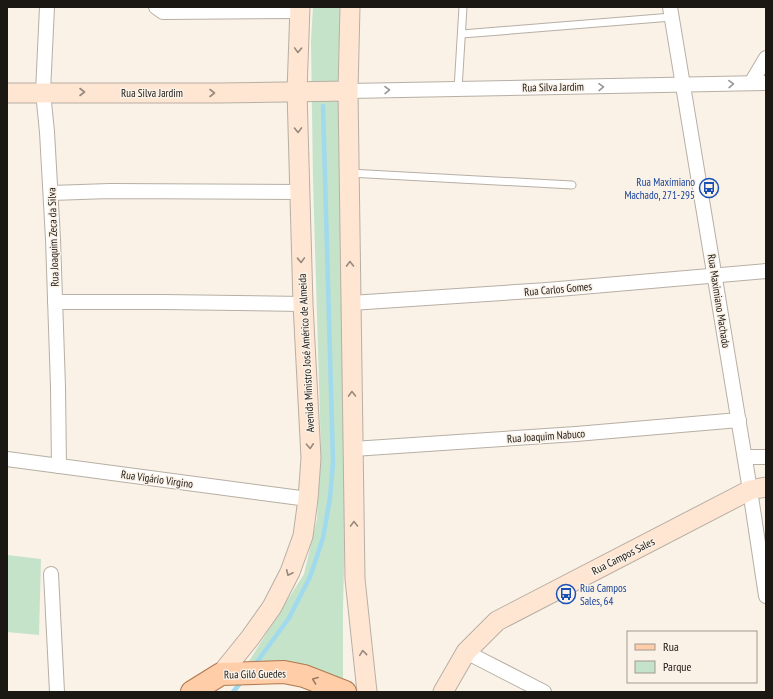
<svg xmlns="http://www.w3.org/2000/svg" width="773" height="699" font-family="'PT Sans Narrow',sans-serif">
	<rect width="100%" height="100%" fill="#faf1e7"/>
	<!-- green -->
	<g fill="#c4e3c9">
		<polygon points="313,7 340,7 338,77 345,529 343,607 343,684 283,663 249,661 304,574 317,519 321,451 313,180 311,41"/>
		<polygon points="7,555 41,559 39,635 7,632"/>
	</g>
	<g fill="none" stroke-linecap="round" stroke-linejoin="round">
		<!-- stream -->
		<g stroke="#a1d9ed" stroke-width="4.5">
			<polyline points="254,666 289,618 310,577 323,538 330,498 333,462 323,106"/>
			<polyline points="233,692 242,681"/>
		</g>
		<!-- lane casing -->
		<g stroke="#b7afa4" stroke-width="9">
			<g id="lane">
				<polyline points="462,34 672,17"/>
				<polyline points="458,89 463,7"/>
				<polyline points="349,173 572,185"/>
			</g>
		</g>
		<!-- street casing -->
		<g stroke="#b7afa4" stroke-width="16">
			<g id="street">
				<polyline points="47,7 43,92 47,132 53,239 58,387 59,466"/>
				<polyline points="156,7 163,12 300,11"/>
				<polyline points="670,7 750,490 766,596"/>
				<polyline points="751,83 766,58"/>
				<polyline points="348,91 766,83"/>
				<polyline points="51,193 110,191 299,192"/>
				<polyline points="55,302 163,302 303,304"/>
				<polyline points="351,303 547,290 766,271"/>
				<polyline points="353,449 576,434 739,420"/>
				<polyline points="745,457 766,457"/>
				<polyline points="7,459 308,499"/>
				<polyline points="51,574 57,692"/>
				<polyline points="466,652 544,692"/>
			</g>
		</g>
		<!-- secondary casing -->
		<g stroke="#b7afa4" stroke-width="21">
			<g id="secondary">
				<polyline points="350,7 348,91 355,579 367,692"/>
				<polyline points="7,93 219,93 348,91"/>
				<polyline points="221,674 250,638 272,607 290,572 303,536 308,499 311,458 303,304 297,91 300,7"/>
				<polyline points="443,692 466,652 497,621 750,490 766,487"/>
			</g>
		</g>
		<!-- primary casing -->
		<g stroke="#af784e" stroke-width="24">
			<polyline id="primary" points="192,692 221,674 284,672 304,676 345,692"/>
		</g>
		<!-- lane -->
		<use href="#lane" stroke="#fff" stroke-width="7"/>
		<!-- street -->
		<use href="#street" stroke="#fff" stroke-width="14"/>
		<!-- secondary -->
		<use href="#secondary" stroke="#ffe6d3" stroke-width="19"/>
		<!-- primary -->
		<use href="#primary" stroke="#ffcda7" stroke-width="22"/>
	</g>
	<!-- one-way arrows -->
	<defs><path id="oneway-chevron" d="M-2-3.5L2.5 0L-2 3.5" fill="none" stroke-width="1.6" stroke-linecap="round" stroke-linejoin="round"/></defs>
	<g stroke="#98897d">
		<use href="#oneway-chevron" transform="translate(298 50) rotate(92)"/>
		<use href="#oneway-chevron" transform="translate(82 92)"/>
		<use href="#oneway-chevron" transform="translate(212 93)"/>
		<use href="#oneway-chevron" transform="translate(298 130) rotate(89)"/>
		<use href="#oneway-chevron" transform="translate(301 260) rotate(88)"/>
		<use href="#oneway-chevron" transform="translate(350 264) rotate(-91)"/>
		<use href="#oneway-chevron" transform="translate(352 394) rotate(-91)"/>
		<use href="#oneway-chevron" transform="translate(310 446) rotate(87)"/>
		<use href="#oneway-chevron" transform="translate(354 524) rotate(-91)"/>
		<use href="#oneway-chevron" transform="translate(289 573) rotate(115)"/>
		<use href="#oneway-chevron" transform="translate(363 653) rotate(-96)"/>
	</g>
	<g stroke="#989795">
		<use href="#oneway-chevron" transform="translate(731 84) rotate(-2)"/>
		<use href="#oneway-chevron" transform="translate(601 87) rotate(-1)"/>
		<use href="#oneway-chevron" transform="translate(387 90) rotate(-1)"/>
	</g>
	<use stroke="#987c65" href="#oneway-chevron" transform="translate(315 680) rotate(-159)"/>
	<!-- icons -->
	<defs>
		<g id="bus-ring" transform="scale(1)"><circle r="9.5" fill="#faf1e7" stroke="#1a4fb4" stroke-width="1.5"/><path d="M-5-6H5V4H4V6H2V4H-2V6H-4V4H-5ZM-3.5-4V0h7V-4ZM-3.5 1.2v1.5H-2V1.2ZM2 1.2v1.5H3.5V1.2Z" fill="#1a4fb4"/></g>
	</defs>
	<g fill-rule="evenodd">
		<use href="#bus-ring" x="709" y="188"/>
		<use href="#bus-ring" x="566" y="594"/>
	</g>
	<g text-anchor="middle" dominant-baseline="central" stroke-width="3" stroke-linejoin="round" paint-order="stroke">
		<!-- street labels -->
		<g font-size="11" fill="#1b1814" stroke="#faf1e7">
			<text transform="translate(553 87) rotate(-1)">Rua Silva Jardim</text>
			<text x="152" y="93">Rua Silva Jardim</text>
			<text transform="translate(53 237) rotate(-92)">Rua Joaquim Zeca da Silva</text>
			<text transform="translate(558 289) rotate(-5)">Rua Carlos Gomes</text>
			<text transform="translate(719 301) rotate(81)">Rua Maximiano Machado</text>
			<text transform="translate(306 353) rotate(-93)">Avenida Ministro José Américo de Almeida</text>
			<text transform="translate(546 436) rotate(-4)">Rua Joaquim Nabuco</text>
			<text transform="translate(157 479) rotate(8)">Rua Vigário Virgino</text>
			<text transform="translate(623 556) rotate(-27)">Rua Campos Sales</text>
			<text transform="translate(255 674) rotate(-1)">Rua Giló Guedes</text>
		</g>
		<!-- transit labels -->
		<g font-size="11" fill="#164399" stroke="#faf1e7" text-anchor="end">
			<text x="695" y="182">Rua Maxímiano<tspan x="695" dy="13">Machado, 271-295</tspan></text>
			<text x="580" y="588" text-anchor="start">Rua Campos<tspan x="580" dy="13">Sales, 64</tspan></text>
		</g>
	</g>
	<!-- border -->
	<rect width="773" height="699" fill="none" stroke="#1b1814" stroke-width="16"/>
	<!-- legend -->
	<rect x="627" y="631" width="130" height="52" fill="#faf1e7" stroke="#a19a93"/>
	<rect x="635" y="644" width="20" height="6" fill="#ffcda7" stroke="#a19a93"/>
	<text x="663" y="651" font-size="12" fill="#1b1814">Rua</text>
	<rect x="635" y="661" width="20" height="12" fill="#c4e3c9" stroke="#a19a93"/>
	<text x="663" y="671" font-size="12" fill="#1b1814">Parque</text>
</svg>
